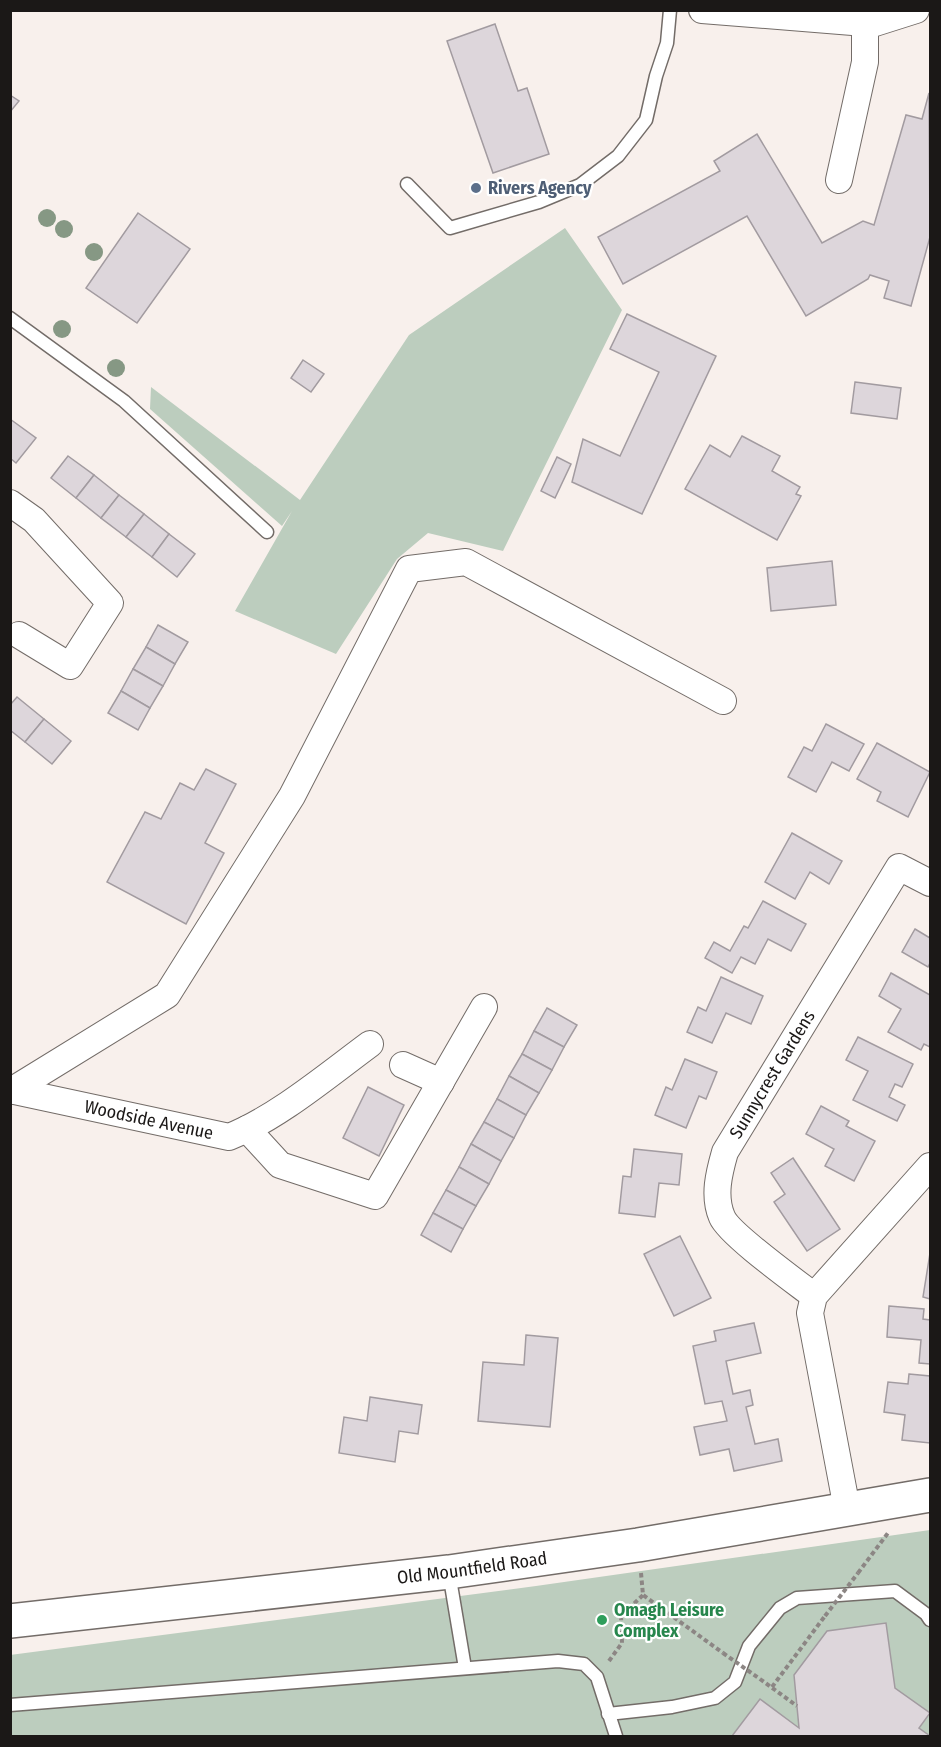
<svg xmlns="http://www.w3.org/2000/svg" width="941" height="1747" font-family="'Fira Sans Condensed',sans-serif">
	<rect width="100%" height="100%" fill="#f8f0ec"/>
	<!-- green -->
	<g fill="#bccdbe">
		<polygon points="565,228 622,310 503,551 428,533 397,559 336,654 235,611 292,511 282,526 150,409 151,387 300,500 409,335"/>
		<polygon points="930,1530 930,1736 11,1736 10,1655 536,1586"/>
	</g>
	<!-- building -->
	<g fill="#ddd6db" stroke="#a29ba0" stroke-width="1.5">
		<polygon points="495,24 518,91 527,88 549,154 493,173 447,41"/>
		<polygon points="929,93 930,237 911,306 884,298 889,281 870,275 868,279 806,316 747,216 623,284 598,237 720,171 714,161 757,134 822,243 863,221 874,225 906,115 922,119"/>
		<polygon points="10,95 19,101 10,112"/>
		<polygon points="138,213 190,249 137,323 86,288"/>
		<polygon points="627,314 716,356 642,514 572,482 583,439 620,456 659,372 610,349"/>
		<polygon points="303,360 324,374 311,392 291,378"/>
		<polygon points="855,382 901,388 897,419 851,413"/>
		<polygon points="10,419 36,438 16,463 10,458"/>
		<polygon points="742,436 780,456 772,471 800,487 796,494 801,496 777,540 685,489 710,445 730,457"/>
		<polygon points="68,456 94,475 76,498 51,478"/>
		<polygon points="557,457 571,464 555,498 541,491"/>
		<polygon points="94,475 119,495 101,518 76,498"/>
		<polygon points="119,495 144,514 126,537 101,518"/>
		<polygon points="144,514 169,534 152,557 126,537"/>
		<polygon points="169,534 195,554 177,577 152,557"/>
		<polygon points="832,561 836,605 771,611 767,568"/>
		<polygon points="158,625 188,642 175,664 146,647"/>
		<polygon points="146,647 175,664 163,686 133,669"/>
		<polygon points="133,669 163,686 150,708 121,691"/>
		<polygon points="121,691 150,708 138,730 108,713"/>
		<polygon points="17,697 44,719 25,742 10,730 10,705"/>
		<polygon points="44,719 71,741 52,764 25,742"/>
		<polygon points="826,724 864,744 849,771 832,762 816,792 788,777 804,747 812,751"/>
		<polygon points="877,743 930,772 908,817 877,801 881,792 857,779"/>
		<polygon points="206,769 236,784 205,843 224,853 186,924 107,882 145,812 161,819 180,783 194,790"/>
		<polygon points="792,833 842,861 829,884 810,872 795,899 765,882"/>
		<polygon points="763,901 806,924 791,951 768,939 755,964 741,957 732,973 705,958 714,942 730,951 744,926 748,928"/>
		<polygon points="915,929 930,938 930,963 928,967 902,952"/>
		<polygon points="891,973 930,995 930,1047 924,1044 921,1050 888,1032 901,1009 879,996"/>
		<polygon points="721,977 763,996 751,1024 726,1013 712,1043 687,1032 698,1007 706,1011"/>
		<polygon points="547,1008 577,1025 564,1047 534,1031"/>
		<polygon points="534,1031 564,1047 552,1070 522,1054"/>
		<polygon points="858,1037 913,1064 902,1087 895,1084 889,1097 905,1105 897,1121 853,1100 868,1071 846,1060"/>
		<polygon points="522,1054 552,1070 539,1093 509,1076"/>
		<polygon points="685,1059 717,1072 706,1099 699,1096 686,1128 655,1115 666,1087 672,1090"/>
		<polygon points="509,1076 539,1093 526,1115 497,1099"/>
		<polygon points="368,1087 404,1105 379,1156 343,1138"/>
		<polygon points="497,1099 526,1115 514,1138 484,1122"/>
		<polygon points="821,1106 849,1121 846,1126 875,1141 854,1181 825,1166 834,1149 806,1134"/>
		<polygon points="484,1122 514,1138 501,1161 471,1144"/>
		<polygon points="471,1144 501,1161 489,1184 459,1167"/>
		<polygon points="634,1149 682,1154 679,1185 659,1183 655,1217 619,1213 623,1176 631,1177"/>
		<polygon points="793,1158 840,1229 807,1251 774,1202 785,1194 771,1173"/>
		<polygon points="459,1167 489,1184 476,1206 446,1190"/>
		<polygon points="446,1190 476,1206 463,1229 433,1213"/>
		<polygon points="433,1213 463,1229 451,1252 421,1235"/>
		<polygon points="680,1236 711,1298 674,1316 644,1254"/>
		<polygon points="930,1253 930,1299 923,1297"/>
		<polygon points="889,1306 924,1309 923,1319 930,1320 930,1364 919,1363 921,1340 887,1337"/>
		<polygon points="754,1323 761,1353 726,1361 733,1394 750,1390 753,1405 746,1407 755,1444 778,1439 782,1461 734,1471 729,1449 700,1455 694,1427 727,1421 722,1401 705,1404 693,1346 716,1341 714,1331"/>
		<polygon points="526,1335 558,1338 550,1427 478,1421 483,1362 524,1365"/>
		<polygon points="909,1374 930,1376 930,1443 902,1440 905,1415 884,1412 888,1382 908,1384"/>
		<polygon points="370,1397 422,1405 418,1434 399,1431 395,1462 339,1453 344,1417 367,1421"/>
		<polygon points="886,1623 895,1688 930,1713 919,1728 930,1736 732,1736 760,1699 799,1728 794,1675 827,1631"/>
	</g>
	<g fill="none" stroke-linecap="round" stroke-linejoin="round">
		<!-- lane casing -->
		<g stroke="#736c68" stroke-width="15">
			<g id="lane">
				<polyline points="407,184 450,228 539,202 580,185 618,156 646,120 656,76 667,43 670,10"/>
				<polyline points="10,318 124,401 267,532"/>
				<polyline points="449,1573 465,1668"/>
				<polyline points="10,1705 558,1661 584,1664 597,1677 616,1736"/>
				<polyline points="608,1714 672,1707 715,1698 735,1682 749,1646 780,1608 797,1598 895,1591 926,1614 930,1620"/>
			</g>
		</g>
		<!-- street casing -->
		<g stroke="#736c68" stroke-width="28">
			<g id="street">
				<polyline points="702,10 865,23 875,23 916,10"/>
				<polyline points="839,180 865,62 865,23"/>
				<polyline points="10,503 34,520 110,603 70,666 19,635"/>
				<polyline points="403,1065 441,1082"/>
				<path id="s1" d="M10 1090 229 1137C277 1118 328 1075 370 1044"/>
				<polyline points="11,1091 167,995 292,796 409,569 466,562 723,701"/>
				<polyline points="247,1129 280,1165 375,1196 484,1007"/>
				<path id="s2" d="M814 1296C796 1282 729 1234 722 1217 713 1196 719 1173 725 1152L899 867 930 883"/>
				<polyline points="847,1509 810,1313 814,1296 930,1166"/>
			</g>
		</g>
		<!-- secondary casing -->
		<g stroke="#736c68" stroke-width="36">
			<g id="secondary">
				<path id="s3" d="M10 1621 449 1572 638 1545 930 1495"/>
			</g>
		</g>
		<!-- path -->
		<g stroke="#8c8684" stroke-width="4" stroke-dasharray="4.5 3" stroke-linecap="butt">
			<polyline points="641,1573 643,1595 723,1653"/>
			<polyline points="858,1573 888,1533"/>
			<polyline points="609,1661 622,1643 621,1616 643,1595"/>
			<polyline points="760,1679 797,1706"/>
			<polyline points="772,1687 825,1616"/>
		</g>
		<!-- lane -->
		<use href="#lane" stroke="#fff" stroke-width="12"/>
		<!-- street -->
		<use href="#street" stroke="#fff" stroke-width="26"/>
		<!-- secondary -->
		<use href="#secondary" stroke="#fff" stroke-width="33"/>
		<!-- path-bridge -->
		<g stroke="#8c8684" stroke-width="4" stroke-dasharray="4.5 3" stroke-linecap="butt">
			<polyline points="825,1616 858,1573"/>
			<polyline points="723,1653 760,1679"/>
		</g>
	</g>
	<!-- trees -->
	<g fill="#869884">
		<circle cx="47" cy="218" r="9"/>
		<circle cx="64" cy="229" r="9"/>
		<circle cx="94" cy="252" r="9"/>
		<circle cx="62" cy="329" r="9"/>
		<circle cx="116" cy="368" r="9"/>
	</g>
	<!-- markers -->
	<circle fill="#5c6f8a" stroke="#fff" stroke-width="2" cx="476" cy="188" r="6"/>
	<circle fill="#2e9e5b" stroke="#fff" stroke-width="2" cx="602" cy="1620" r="6"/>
	<g text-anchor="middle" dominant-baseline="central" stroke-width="4.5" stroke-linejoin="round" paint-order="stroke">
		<!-- service labels -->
		<g font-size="18" font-weight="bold" fill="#4e5e75" stroke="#fff" text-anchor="start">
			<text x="488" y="188">Rivers Agency</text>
		</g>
		<!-- street labels -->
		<g font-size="18" fill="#1b1817" stroke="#fff">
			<text stroke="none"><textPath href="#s2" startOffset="279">Sunnycrest Gardens</textPath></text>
			<text stroke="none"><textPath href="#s1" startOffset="142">Woodside Avenue</textPath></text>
			<text stroke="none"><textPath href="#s3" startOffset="465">Old Mountfield Road</textPath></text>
		</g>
		<!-- leisure labels -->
		<g font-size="18" font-weight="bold" fill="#27864d" stroke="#fff" text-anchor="start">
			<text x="614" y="1610">Omagh Leisure<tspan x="614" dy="21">Complex</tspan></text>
		</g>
	</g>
	<!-- border -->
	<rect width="941" height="1747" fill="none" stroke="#1b1817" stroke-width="24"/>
</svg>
